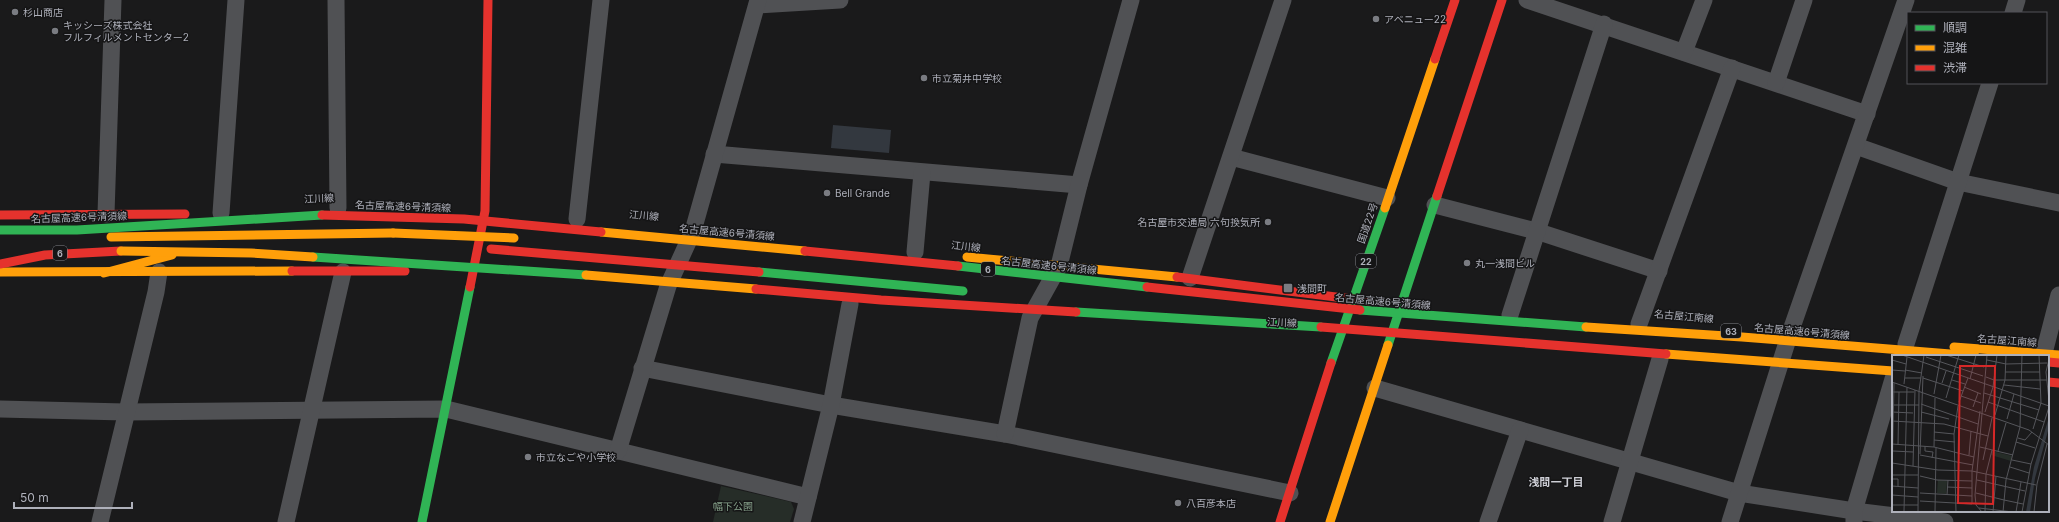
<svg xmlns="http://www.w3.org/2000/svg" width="2059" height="522" font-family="Inter,'Noto Sans JP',sans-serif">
	<rect width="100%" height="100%" fill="#1a1a1b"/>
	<!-- green -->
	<polygon fill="#262d28" points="721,486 791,502 794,509 790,522 713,522"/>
	<!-- water -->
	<polygon fill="#33383f" points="833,125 891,130 889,153 831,148"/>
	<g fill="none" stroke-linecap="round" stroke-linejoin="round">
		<!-- street -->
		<g stroke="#505154" stroke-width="17">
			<polyline points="336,0 338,208"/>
			<polyline points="1527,0 1867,114"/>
			<polyline points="757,5 840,0"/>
			<polyline points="2013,13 2017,0"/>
			<polyline points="1684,52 1704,0"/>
			<polyline points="1776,83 1804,0"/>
			<polyline points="1856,146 1958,182 2059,203"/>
			<polyline points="714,154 1079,185"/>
			<polyline points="1231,157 1387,198"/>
			<polyline points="1435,205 1536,231 1659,271"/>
			<polyline points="221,213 236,0"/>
			<polyline points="106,214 113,0"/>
			<polyline points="577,219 601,0"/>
			<polyline points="915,252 922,173"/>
			<polyline points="1190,278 1283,0"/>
			<polyline points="1510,315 1604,24"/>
			<polyline points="1639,324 1732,68"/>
			<polyline points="1906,344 1990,83"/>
			<polyline points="2044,353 2059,295"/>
			<polyline points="642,368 831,405 1005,434 1290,493"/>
			<polyline points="1375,388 1739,493 1854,511 1945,522"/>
			<polyline points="0,409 125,412 446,409 808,497"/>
			<polyline points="1005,434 1030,318 1059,266 1079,185 1131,0"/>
			<polyline points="618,451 668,286 693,231 758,0"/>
			<polyline points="100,522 156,292 159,272"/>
			<polyline points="286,522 343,272"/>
			<polyline points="802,522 831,405 850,304"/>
			<polyline points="1488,522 1520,430"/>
			<polyline points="1612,522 1660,359"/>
			<polyline points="1730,522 1789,336 1906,0"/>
			<polyline points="1854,522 1854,511 1893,379"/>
		</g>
		<!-- fast -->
		<g stroke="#30b455" stroke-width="9">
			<polyline points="1388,345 1437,196"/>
			<polyline points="1331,363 1385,208"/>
			<polyline points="422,522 470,287"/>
		</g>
		<!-- slow -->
		<g stroke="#ff9f0a" stroke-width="9">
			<polyline points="1385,208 1435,59"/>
			<polyline points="111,237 393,233"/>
			<polyline points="967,257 1177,277"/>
			<polyline points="0,272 292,271"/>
			<polyline points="104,273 172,255"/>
			<polyline points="1954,347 2059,355"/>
			<polyline points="1330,522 1388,345"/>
		</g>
		<!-- jam -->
		<g stroke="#e5322d" stroke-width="9">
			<polyline points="1435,59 1455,0"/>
			<polyline points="1437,196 1502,0"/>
			<polyline points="0,215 185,214"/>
			<polyline points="0,264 45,255 121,251"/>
			<polyline points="292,271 405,271"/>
			<polyline points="1177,277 1368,301"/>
			<polyline points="470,287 485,211 488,0"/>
			<polyline points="2048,362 2059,363"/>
			<polyline points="2048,382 2059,383"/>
			<polyline points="1280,522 1331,363"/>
		</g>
		<!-- fast-bridge -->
		<g stroke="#30b455" stroke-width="9">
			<polyline points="0,230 77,230 322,215"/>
			<polyline points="313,257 586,275"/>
			<polyline points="958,266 1147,287"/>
			<polyline points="759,272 963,291"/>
			<polyline points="1360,310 1586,327"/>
			<polyline points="1076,312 1321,327"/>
		</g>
		<!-- slow-bridge -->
		<g stroke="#ff9f0a" stroke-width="9">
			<polyline points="601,232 805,251"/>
			<polyline points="393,233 514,238"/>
			<polyline points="121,251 251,253 313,257"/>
			<polyline points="586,275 756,289"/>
			<polyline points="1586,327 1742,337 1975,356"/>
			<polyline points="1666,354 1893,371"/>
		</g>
		<!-- jam-bridge -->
		<g stroke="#e5322d" stroke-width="9">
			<polyline points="322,215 464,219 601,232"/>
			<polyline points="491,249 759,272"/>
			<polyline points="805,251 958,266"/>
			<polyline points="1147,287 1360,310"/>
			<polyline points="756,289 881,300 1076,312"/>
			<polyline points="1321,327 1666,354"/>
		</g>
	</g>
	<!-- markers -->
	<g fill="#7a7c82" stroke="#151516" stroke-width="1.5">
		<circle cx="15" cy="12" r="4"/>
		<circle cx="1376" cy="19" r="4"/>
		<circle cx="55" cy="31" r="4"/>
		<circle cx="924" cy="78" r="4"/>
		<circle cx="827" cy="193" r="4"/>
		<circle cx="1268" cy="222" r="4"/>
		<circle cx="1467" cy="263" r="4"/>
		<rect x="1283" y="283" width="10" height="10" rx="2"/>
		<circle cx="528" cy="457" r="4"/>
		<circle cx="1178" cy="503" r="4"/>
	</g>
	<g text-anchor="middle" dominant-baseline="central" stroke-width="3" stroke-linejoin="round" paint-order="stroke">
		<!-- shield labels -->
		<g fill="#151516" stroke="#808289" stroke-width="1">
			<rect x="53" y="246" width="14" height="14" rx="3"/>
			<rect x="1356" y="254" width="20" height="14" rx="3"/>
			<rect x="981" y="262" width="14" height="14" rx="3"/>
			<rect x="1721" y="324" width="20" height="14" rx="3"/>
		</g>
		<g font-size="9" font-weight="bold" fill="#aeb0ba">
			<text x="60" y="253">6</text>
			<text x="1366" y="261">22</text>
			<text x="988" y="269">6</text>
			<text x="1731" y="331">63</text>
		</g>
		<!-- poi labels -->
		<g font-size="10" fill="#aeb0ba" stroke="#151516" text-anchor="start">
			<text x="23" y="12">杉山商店</text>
			<text x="1384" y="19">アベニュー22</text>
			<text x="63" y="25">キッシーズ株式会社<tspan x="63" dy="12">フルフィルメントセンター2</tspan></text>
			<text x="932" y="78">市立菊井中学校</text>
			<text x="835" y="193">Bell Grande</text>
			<text x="1260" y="222" text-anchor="end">名古屋市交通局 六句換気所</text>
			<text x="1475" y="263">丸一浅間ビル</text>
			<text x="1297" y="288">浅間町</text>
			<text x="536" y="457">市立なごや小学校</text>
			<text x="1186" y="503">八百彦本店</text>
		</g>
		<!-- street labels -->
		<g font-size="10" fill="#aeb0ba" stroke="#151516">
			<text transform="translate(319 198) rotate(-3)">江川線</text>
			<text transform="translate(403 206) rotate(2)">名古屋高速6号清須線</text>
			<text transform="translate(644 215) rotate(5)">江川線</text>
			<text transform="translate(79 217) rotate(-2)">名古屋高速6号清須線</text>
			<text transform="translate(1367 223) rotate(-71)">国道22号</text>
			<text transform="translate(727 232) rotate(5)">名古屋高速6号清須線</text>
			<text transform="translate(966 246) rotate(6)">江川線</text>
			<text transform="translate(1049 265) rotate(6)">名古屋高速6号清須線</text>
			<text transform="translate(1383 301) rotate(5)">名古屋高速6号清須線</text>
			<text transform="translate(1684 316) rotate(5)">名古屋江南線</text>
			<text transform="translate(1282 322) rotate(3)">江川線</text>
			<text transform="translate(1802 331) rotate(5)">名古屋高速6号清須線</text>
			<text transform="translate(2007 340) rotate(4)">名古屋江南線</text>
		</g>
		<!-- park labels -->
		<g font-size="10" fill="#87a28b" stroke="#151516">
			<text x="733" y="506">幅下公園</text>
		</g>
		<!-- neighbourhood labels -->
		<g font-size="11" font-weight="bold" fill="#cecfd6" stroke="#151516">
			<text x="1556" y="482">浅間一丁目</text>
		</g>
	</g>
	<!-- overview -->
	<g transform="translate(1892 355)">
		<rect width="157" height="157" fill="#1a1a1b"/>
		<path d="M100 96 120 101 119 106 99 100ZM46 125 55 126 54 139 45 138Z" fill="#262d28"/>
		<path d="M157 62 156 76 143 123 138 157H134L142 112Z" fill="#33383f"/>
		<path fill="none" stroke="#55565b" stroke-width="1" d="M10 0 157 51M54 0 92 12M34 2 91 21M157 4 154 17 157 46M0 5 14 9M95 5 114 9 155 8M0 15 13 16M13 15 30 18M113 17H148M94 22 102 25H155M13 23H29M31 23 71 36M78 24 84 0M60 25 73 29M0 27 137 75 157 90M50 28 54 16M12 29 15 2M112 30 148 34M72 32 89 39M0 37H22M92 38 147 55M42 39 49 0M69 41 89 48M54 43 67 0M67 47 76 23M96 47 152 67M29 49 86 69M0 50H27M81 52 86 38M0 57 21 58M29 57 57 64M93 57 101 32 105 0M103 60 113 25 114 0M115 64 122 39M0 66 52 69 96 81M141 74 149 48 147 0M42 77 62 79M126 83 133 85 140 77M42 85 63 87M124 87 143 93M0 89 42 92 82 102M6 90 7 37M33 91V96L41 97 40 103M42 92 43 43M88 92 121 100M1 96 21 97M106 96 114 68M67 97V72M28 99 31 21M28 100 81 110M77 100 79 76M91 105 100 63M120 105 139 109M0 108 46 115 80 116 144 130M21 111 23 35M118 112 137 118M0 120H26M28 121 45 125 80 126M0 124 2 28M0 124H6V131M85 125 133 136M0 131 26 133M55 132 80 133M28 138 80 141M84 138 112 145M0 140 26 142M55 140 56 125M112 145 131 149M28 146 80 149M80 148V116L88 56M0 150H26M87 153 121 157M12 156 15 32M8 157H67M26 157 27 36 32 0M43 157 44 93M64 157 62 79 66 51M90 157 84 150 83 140 95 0M93 157 94 119 100 95M101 157 104 121M111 157 114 125 128 72 130 0M124 157 129 127M130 157 139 109 157 52M142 157 145 129 155 89"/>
		<path fill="#d62828" fill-opacity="0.15" stroke="#d62828" stroke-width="2" d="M68 11H103L101 149 66 148Z"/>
		<rect width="157" height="157" fill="none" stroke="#aeb0ba" stroke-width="2"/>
	</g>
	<!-- legend -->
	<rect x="1907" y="12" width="140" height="72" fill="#151516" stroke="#525358"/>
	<rect x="1915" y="25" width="20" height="6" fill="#30b455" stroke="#525358"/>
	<text x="1943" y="32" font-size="12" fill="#aeb0ba">順調</text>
	<rect x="1915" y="45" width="20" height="6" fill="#ff9f0a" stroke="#525358"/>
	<text x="1943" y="52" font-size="12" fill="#aeb0ba">混雑</text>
	<rect x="1915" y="65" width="20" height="6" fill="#e5322d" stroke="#525358"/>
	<text x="1943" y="72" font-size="12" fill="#aeb0ba">渋滞</text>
	<!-- scale -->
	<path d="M14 502v6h118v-6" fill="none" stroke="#aeb0ba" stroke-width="2"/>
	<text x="20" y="502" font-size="12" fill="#aeb0ba" stroke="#151516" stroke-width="3" paint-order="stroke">50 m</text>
</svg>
